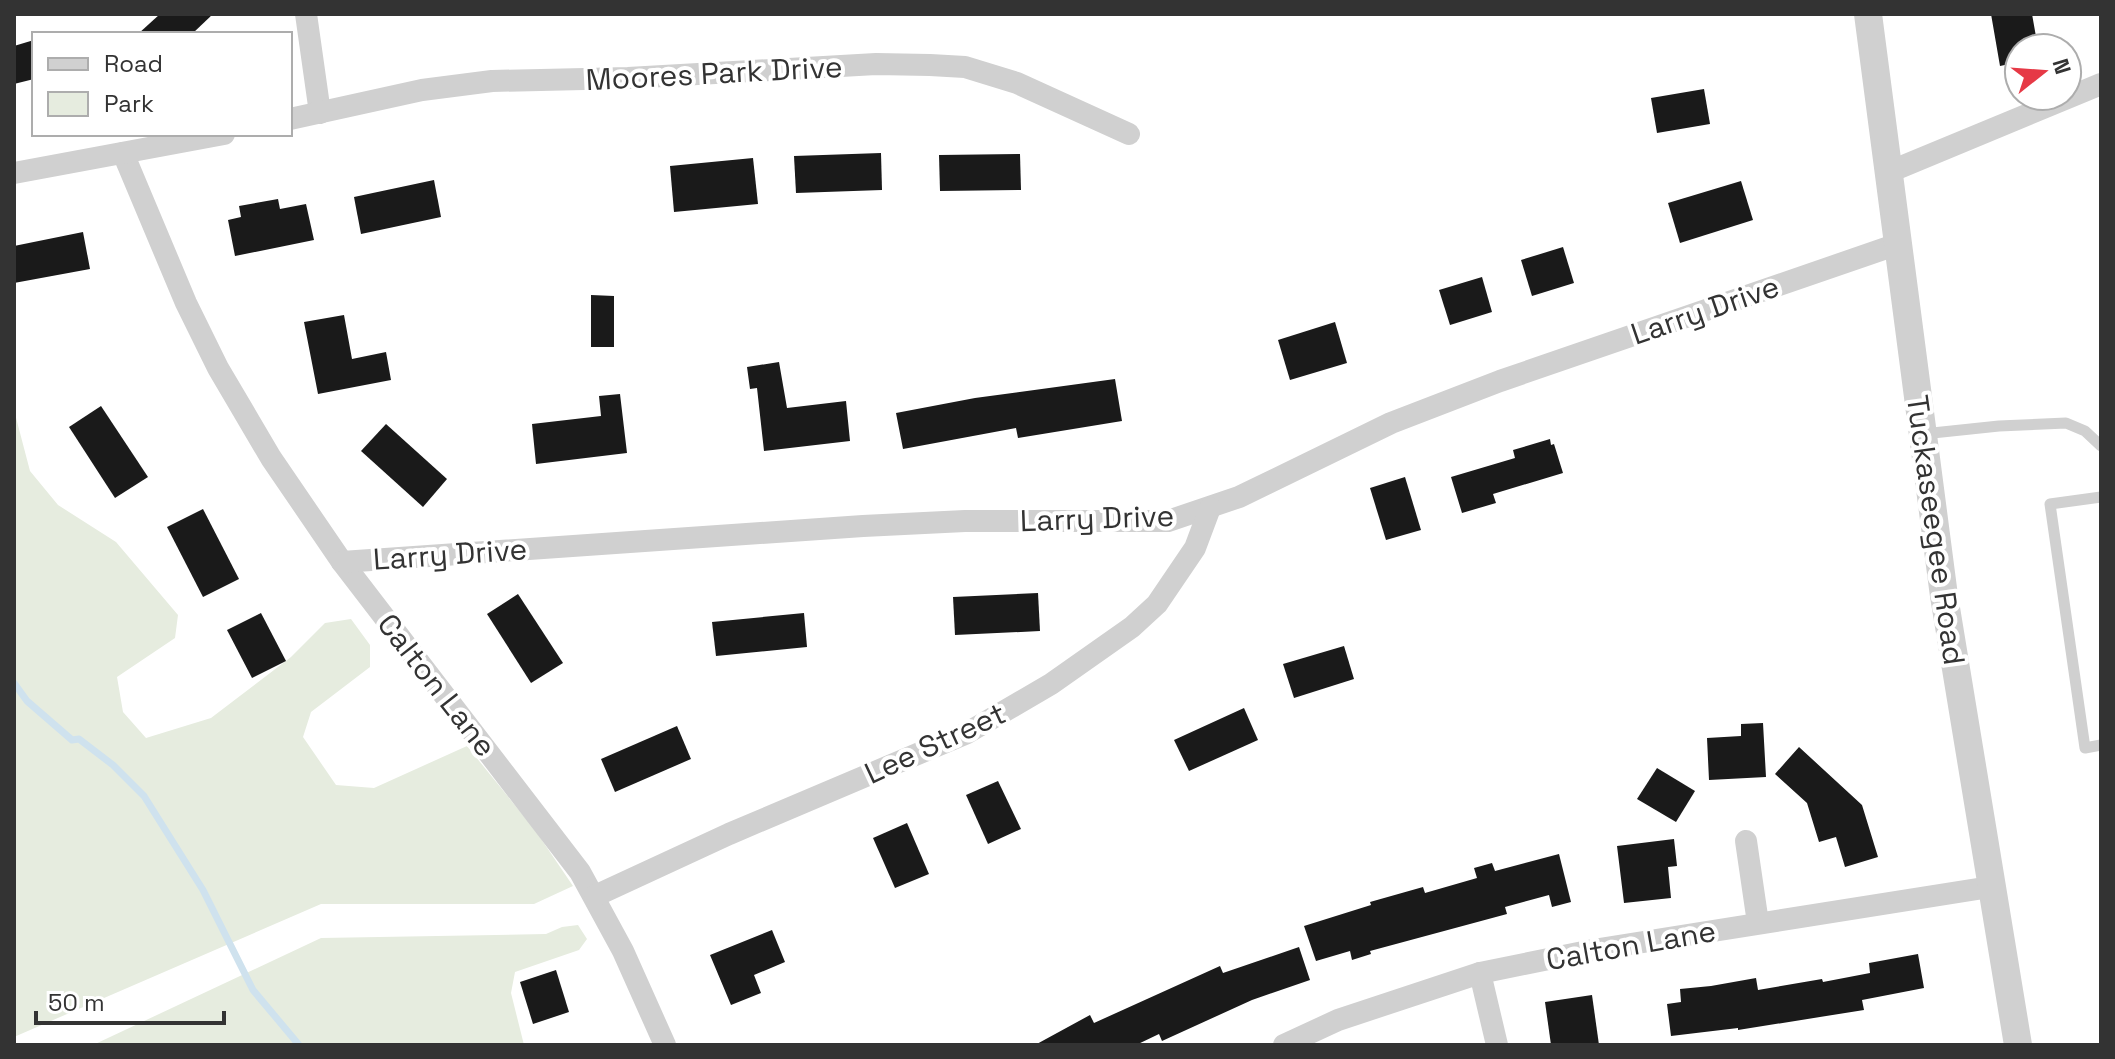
<svg xmlns="http://www.w3.org/2000/svg" width="2115" height="1059" font-family="'Space Grotesk',sans-serif">
	<rect width="100%" height="100%" fill="#fff"/>
	<!-- green -->
	<g fill="#e6ecdf">
		<polygon points="14,410 30,471 58,505 116,542 178,615 175,638 117,677 123,712 146,738 211,718 291,657 325,623 351,619 370,645 370,667 311,712 303,737 336,785 374,788 467,746 535,830 573,886 534,904 321,904 14,1037"/>
		<polygon points="578,925 587,939 579,950 515,972 511,993 524,1045 93,1045 321,938 546,934 562,927"/>
	</g>
	<g fill="none" stroke-linecap="round" stroke-linejoin="round">
		<!-- stream -->
		<polyline stroke="#cfe2ee" stroke-width="7" points="14,683 27,701 72,740 79,739 113,765 144,796 203,890 253,990 299,1045"/>
	</g>
	<!-- building -->
	<g fill="#1a1a1a">
		<polygon points="160,14 213,14 192,34 138,34"/>
		<polygon points="1991,14 2032,14 2038,48 2019,48 2019,62 2000,66"/>
		<polygon points="34,40 34,79 14,84 14,46"/>
		<polygon points="1704,89 1710,124 1657,133 1651,98"/>
		<polygon points="881,153 882,190 796,193 794,156"/>
		<polygon points="1020,154 1021,190 940,191 939,155"/>
		<polygon points="753,158 758,204 674,212 670,166"/>
		<polygon points="434,180 441,217 361,234 354,197"/>
		<polygon points="1741,181 1753,220 1680,243 1668,203"/>
		<polygon points="278,199 280,209 306,204 314,240 235,256 228,220 241,217 239,206"/>
		<polygon points="83,232 90,269 14,283 14,246"/>
		<polygon points="1563,247 1574,283 1532,296 1521,260"/>
		<polygon points="1482,277 1492,312 1450,325 1439,290"/>
		<polygon points="591,295 614,296 614,347 591,347"/>
		<polygon points="344,315 352,359 386,352 391,380 318,394 304,322"/>
		<polygon points="1335,322 1347,363 1290,380 1278,340"/>
		<polygon points="779,362 787,408 846,401 850,441 764,451 757,388 750,389 747,367"/>
		<polygon points="1115,379 1122,421 1018,438 1016,428 903,449 896,413 975,398"/>
		<polygon points="620,394 627,453 536,464 532,424 601,416 599,396"/>
		<polygon points="101,406 148,477 115,498 69,427"/>
		<polygon points="386,424 447,479 423,507 361,451"/>
		<polygon points="1550,439 1551,445 1554,444 1563,473 1493,494 1496,503 1462,513 1451,477 1515,458 1513,450"/>
		<polygon points="1405,477 1421,530 1386,540 1370,488"/>
		<polygon points="203,509 239,579 203,597 167,527"/>
		<polygon points="1038,593 1040,631 955,635 953,597"/>
		<polygon points="518,594 563,663 531,683 487,614"/>
		<polygon points="261,613 286,661 252,678 227,630"/>
		<polygon points="804,613 807,647 716,656 712,622"/>
		<polygon points="1344,646 1354,679 1294,698 1283,664"/>
		<polygon points="1244,708 1258,740 1189,771 1174,740"/>
		<polygon points="1763,723 1766,777 1709,780 1707,738 1741,736 1741,724"/>
		<polygon points="677,726 691,759 615,792 601,759"/>
		<polygon points="1799,747 1862,805 1878,857 1845,867 1836,837 1819,842 1807,803 1775,774"/>
		<polygon points="1657,768 1695,791 1676,822 1637,799"/>
		<polygon points="998,781 1021,829 988,844 966,795"/>
		<polygon points="907,823 929,874 895,888 873,838"/>
		<polygon points="1674,839 1677,866 1668,867 1671,898 1624,903 1617,846"/>
		<polygon points="1559,854 1571,902 1552,907 1549,895 1505,907 1507,914 1370,951 1371,954 1352,960 1350,951 1316,961 1304,926 1371,905 1370,902 1423,887 1425,893 1477,878 1474,868 1492,863 1495,871"/>
		<polygon points="772,930 785,962 754,975 761,993 731,1005 710,955"/>
		<polygon points="1299,947 1310,980 1252,1000 1162,1041 1159,1034 1136,1045 1035,1045 1090,1015 1094,1023 1220,966 1223,973"/>
		<polygon points="1918,954 1924,988 1862,1000 1864,1010 1738,1030 1738,1028 1671,1036 1667,1004 1681,1002 1680,989 1711,986 1756,978 1758,990 1822,979 1823,982 1870,973 1869,963"/>
		<polygon points="556,970 569,1012 533,1024 520,982"/>
		<polygon points="1592,995 1599,1045 1551,1045 1545,1002"/>
	</g>
	<g fill="none" stroke-linecap="round" stroke-linejoin="round">
		<!-- service -->
		<g stroke="#d0d0d0" stroke-width="11">
			<polyline points="1923,434 1999,426 2066,423 2085,431 2101,446"/>
			<polyline points="2101,497 2050,504 2085,748 2101,745"/>
		</g>
		<!-- minor -->
		<g stroke="#d0d0d0" stroke-width="22">
			<polyline points="306,14 320,113"/>
			<polyline points="290,119 422,90 492,81 628,78 876,64 930,65 965,67 1017,83 1129,134"/>
			<polyline points="123,153 186,303 218,368 271,458 342,562 580,872 623,951 665,1045"/>
			<polyline points="1889,172 2101,84"/>
			<polyline points="14,173 224,134"/>
			<polyline points="342,562 863,526 965,521 1168,521 1239,497 1391,423 1500,381 1898,244"/>
			<polyline points="1746,841 1758,923"/>
			<polyline points="595,896 729,834 967,733 1051,684 1132,627 1157,604 1195,548 1210,508"/>
			<polyline points="1480,973 1497,1045"/>
			<polyline points="1284,1045 1338,1020 1480,973 1593,950 1990,887"/>
		</g>
		<!-- tertiary -->
		<polyline stroke="#d0d0d0" stroke-width="28" points="1868,14 1944,596 2018,1045"/>
	</g>
	<g text-anchor="middle" dominant-baseline="central" stroke-width="8" stroke-linejoin="round" paint-order="stroke">
		<!-- street labels -->
		<g font-size="30" fill="#333" stroke="#fff">
			<text transform="translate(714 73) rotate(-3)">Moores Park Drive</text>
			<text transform="translate(1705 310) rotate(-19)">Larry Drive</text>
			<text transform="translate(1097 518) rotate(-2)">Larry Drive</text>
			<text transform="translate(1936 530) rotate(82)">Tuckaseegee Road</text>
			<text transform="translate(450 554) rotate(-4)">Larry Drive</text>
			<text transform="translate(437 685) rotate(52)">Calton Lane</text>
			<text transform="translate(935 743) rotate(-25)">Lee Street</text>
			<text transform="translate(1631 945) rotate(-10)">Calton Lane</text>
		</g>
	</g>
	<!-- border -->
	<rect width="2115" height="1059" fill="none" stroke="#333333" stroke-width="32"/>
	<!-- legend -->
	<rect x="32" y="32" width="260" height="104" fill="#ffffff" stroke="#adadad" stroke-width="2"/>
	<rect x="48" y="58" width="40" height="12" fill="#d0d0d0" stroke="#adadad" stroke-width="2"/>
	<text x="104" y="72" font-size="24" fill="#333333">Road</text>
	<rect x="48" y="92" width="40" height="24" fill="#e6ecdf" stroke="#adadad" stroke-width="2"/>
	<text x="104" y="112" font-size="24" fill="#333333">Park</text>
	<!-- north arrow -->
	<g transform="translate(2043 72) rotate(73)"><circle r="38" fill="#ffffff" stroke="#adadad" stroke-width="2"/>
	<path d="M0-6L14 30L0 20L-14 30Z" fill="#e63946"/>
	<text y="-12" font-size="22" font-weight="bold" text-anchor="middle" fill="#333333">N</text>
	</g>
	<!-- scale -->
	<path d="M36 1011v12h188v-12" fill="none" stroke="#333333" stroke-width="4"/>
	<text x="48" y="1011" font-size="24" fill="#333333" stroke="#ffffff" stroke-width="6" paint-order="stroke">50 m</text>
</svg>
